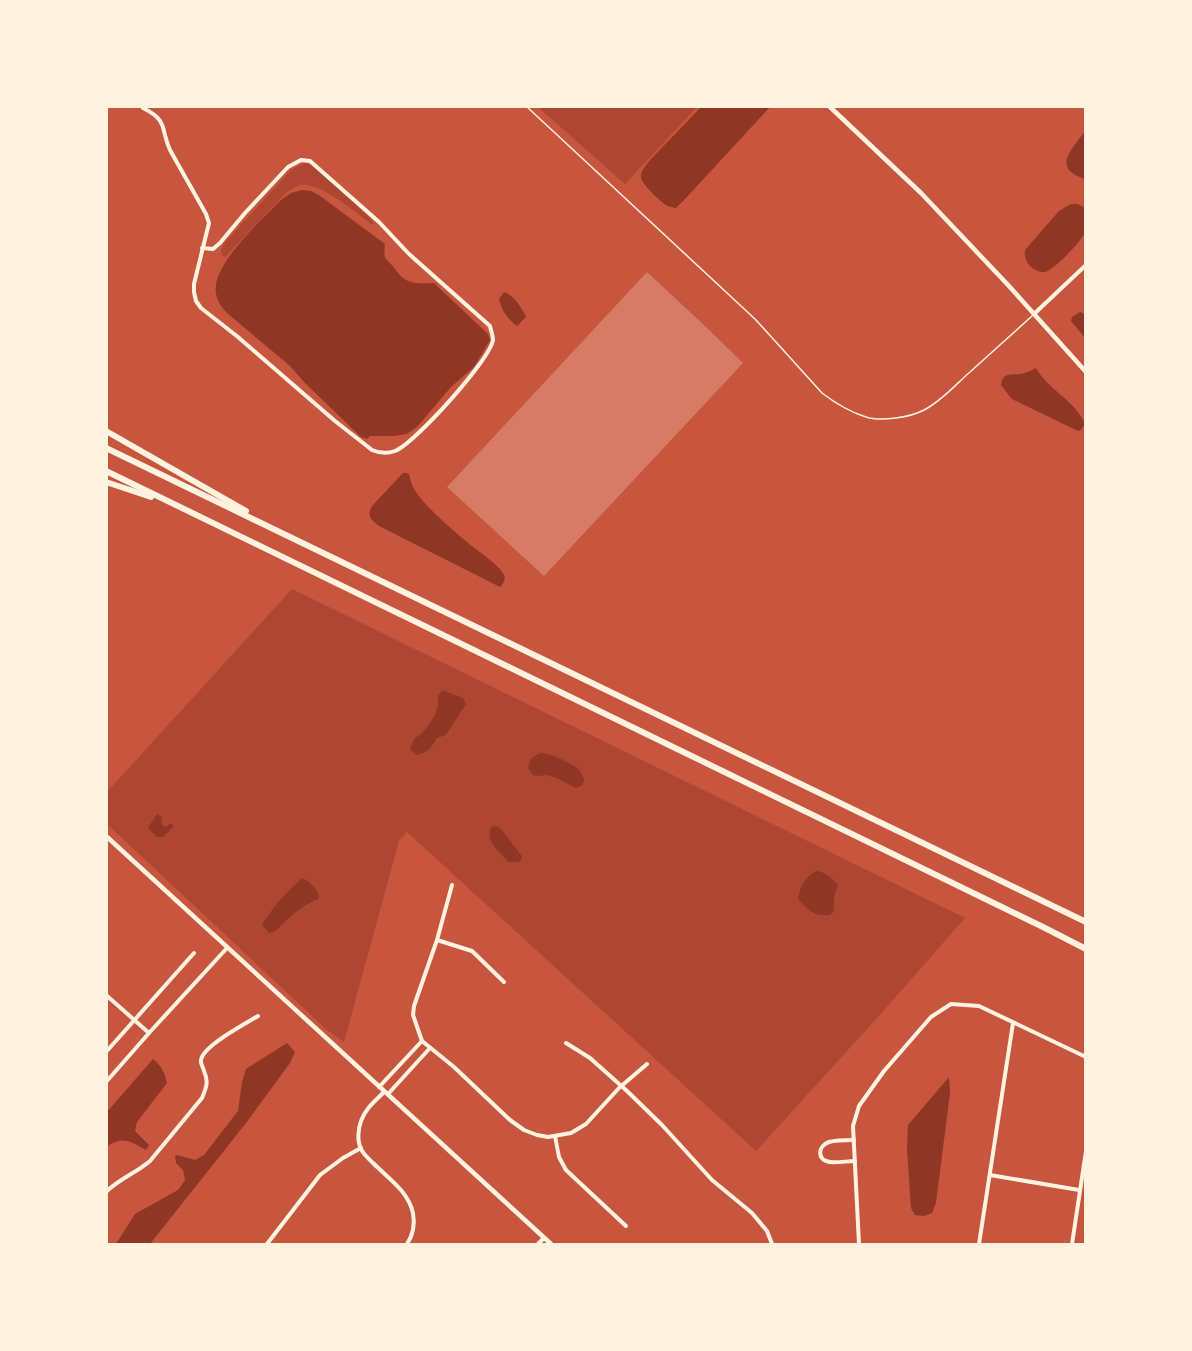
<svg xmlns="http://www.w3.org/2000/svg" width="1192" height="1351" font-family="Poppins,sans-serif">
	<rect width="100%" height="100%" fill="#c8553d"/>
	<!-- green -->
	<g fill="#ae4732">
		<polygon points="538,107 697,107 625,184"/>
		<path d="M305 163 314 166 370 218 374 224H371C355 212 326 187 306 185 298 184 292 189 285 194L225 257 222 255 221 249 226 241 291 170Z"/>
		<polygon points="292,589 965,918 886,1008 756,1151 407,832 399,841 344,1042 327,1030 107,824 106,793"/>
	</g>
	<!-- water -->
	<g fill="#8f3625">
		<path d="M701 107H770L685 199 676 208C672 207 670 207 666 205 660 201 640 183 641 176 641 170 647 164 651 159Z"/>
		<path d="M1085 131V179C1051 168 1072 150 1085 131Z"/>
		<path d="M302 190 311 191 320 196 385 244C383 262 386 257 395 269 406 285 416 284 434 283L488 334 490 340 474 367 451 387 417 427 407 434 394 436H370L367 439 361 437 305 383 289 365 227 313C221 306 217 301 216 293 211 265 262 220 281 200L291 193Z"/>
		<path d="M1071 204H1078L1085 208C1086 215 1088 226 1085 232 1082 241 1053 271 1045 272 1040 273 1035 270 1031 267 1026 262 1024 257 1025 250L1059 211Z"/>
		<path d="M504 292C513 294 522 308 526 317L517 326C507 318 502 311 499 299Z"/>
		<polygon points="1080,312 1085,314 1085,338 1071,321 1072,317"/>
		<path d="M1036 368C1048 390 1076 401 1085 424L1080 431 1076 430 1014 400 1011 398 1001 385C1003 372 1010 375 1021 374 1026 373 1031 371 1036 368Z"/>
		<path d="M403 473H406L409 474C410 478 411 483 413 487 422 505 457 534 473 547 481 553 500 566 504 575 506 580 503 584 500 587L381 527C372 521 366 517 372 506Z"/>
		<path d="M442 690 463 698 466 704 446 735 437 738C431 748 428 752 417 755L410 749 414 739 421 734 428 726 435 715 438 705V696Z"/>
		<path d="M541 753C550 753 572 763 579 770 581 772 582 776 584 779L583 785 576 788 557 778 547 775 539 776 533 775 528 768C530 759 532 756 541 753Z"/>
		<polygon points="157,814 162,817 161,822 163,825 166,827 170,824 173,825 173,827 163,837 157,837 148,828"/>
		<path d="M496 826 501 829 521 855 522 859 518 862H508C499 849 485 844 491 827Z"/>
		<path d="M817 871C827 873 831 877 838 885 837 890 834 894 834 899 833 906 837 909 830 915 813 917 809 910 798 899 800 887 805 876 817 871Z"/>
		<path d="M302 878C311 882 315 887 319 895L318 899C300 906 288 919 274 932L269 933 262 925C272 908 287 891 302 878Z"/>
		<polygon points="287,1043 295,1052 290,1063 246,1123 150,1244 116,1244 135,1214 178,1190 185,1180 183,1170 176,1163 175,1156 177,1155 195,1160 204,1155 238,1111 242,1082 246,1069"/>
		<path d="M153 1059C161 1065 165 1073 167 1083L137 1122 135 1131 149 1145 146 1150C130 1141 124 1136 107 1146V1112Z"/>
		<polygon points="949,1077 950,1093 936,1203 932,1213 924,1216 915,1215 911,1208 907,1149 908,1125"/>
	</g>
	<!-- building -->
	<polygon fill="#d67c66" points="647,272 704,325 743,363 544,576 447,487"/>
	<g fill="none" stroke-linecap="round" stroke-linejoin="round">
		<!-- service -->
		<path stroke="#fff3e0" stroke-width="1.5" d="M526 106 755 319 822 393C835 403 850 412 866 417 881 422 911 417 924 410 942 401 956 384 970 372 991 353 1011 335 1032 316"/>
		<!-- minor -->
		<g stroke="#fff3e0" stroke-width="4">
			<path d="M143 108C169 121 160 128 170 150L206 214 209 223 194 284V292L196 301 201 308 238 337 335 421 372 450C379 453 387 454 395 451 414 444 490 360 493 340 493 335 491 331 490 326L409 254 379 222 310 161 301 160 288 167 245 213 220 243 213 249 202 248"/>
			<polyline points="1034,314 1086,265"/>
			<polyline points="452,885 437,940 414,1006 413,1015 422,1041 454,1067 510,1120 524,1130 537,1135 548,1137 571,1133 586,1124 619,1088 647,1064"/>
			<polyline points="437,940 472,951 504,982"/>
			<polyline points="106,995 149,1033"/>
			<polyline points="566,1043 590,1058 627,1091 662,1125 712,1180 752,1213 767,1231 772,1244"/>
			<polyline points="106,1052 194,953"/>
			<polyline points="106,1082 149,1033 227,948"/>
			<polyline points="379,1087 422,1041"/>
			<path d="M384 1092C375 1101 365 1109 361 1121 358 1129 357 1141 361 1149 363 1154 369 1159 373 1163 388 1178 408 1191 413 1213 415 1224 413 1235 407 1244"/>
			<polyline points="388,1094 430,1048"/>
			<polyline points="555,1136 559,1157 566,1170 626,1226"/>
			<path d="M854 1140C846 1140 836 1140 829 1142 818 1146 816 1160 830 1162 838 1163 847 1161 855 1161"/>
			<polyline points="990,1175 1079,1190"/>
			<path d="M106 1192C119 1179 136 1173 150 1161L202 1098C206 1088 209 1082 204 1071 204 1070 201 1064 201 1062 199 1048 245 1024 258 1016"/>
			<polyline points="267,1244 320,1175 343,1158 361,1148"/>
			<polyline points="538,1244 544,1238"/>
			<polyline points="859,1244 853,1126 859,1106 884,1071 931,1017 951,1004 979,1006 1086,1057"/>
			<polyline points="979,1244 1013,1023"/>
			<polyline points="1072,1244 1086,1151"/>
		</g>
		<!-- tertiary -->
		<g stroke="#fff3e0" stroke-width="4.5">
			<polyline points="829,106 921,193 1009,286 1086,372"/>
			<polyline points="106,836 551,1244"/>
		</g>
		<!-- motorway -->
		<g stroke="#fff3e0" stroke-width="6">
			<polyline points="106,431 246,511"/>
			<polyline points="106,448 1086,922"/>
			<polyline points="106,471 1043,927 1086,949"/>
			<polyline points="106,482 151,497"/>
		</g>
	</g>
	<!-- border -->
	<rect width="1192" height="1351" fill="none" stroke="#fff3e0" stroke-width="216"/>
</svg>
